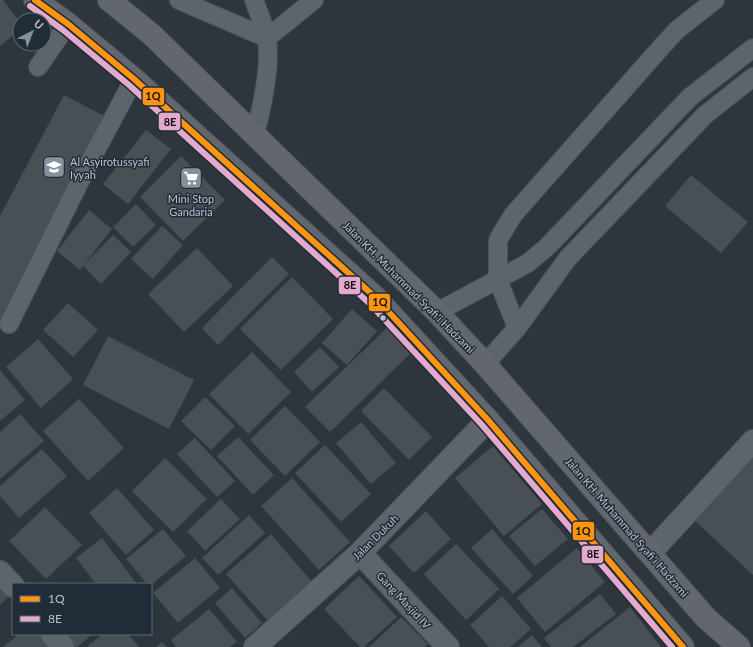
<svg xmlns="http://www.w3.org/2000/svg" width="753" height="647" font-family="Lato,sans-serif">
	<rect width="100%" height="100%" fill="#2d353d"/>
	<!-- building -->
	<g fill="#484f55">
		<polygon points="0,0 3,0 20,22 20,30 0,46"/>
		<polygon points="64,95 108,118 0,320 0,216"/>
		<polygon points="146,130 171,149 128,204 103,184"/>
		<polygon points="181,156 225,200 183,241 140,197"/>
		<polygon points="691,175 748,222 721,253 665,206"/>
		<polygon points="136,204 156,225 133,247 113,227"/>
		<polygon points="89,210 112,229 80,270 57,251"/>
		<polygon points="162,226 183,245 153,279 131,259"/>
		<polygon points="113,235 131,252 101,284 83,266"/>
		<polygon points="197,248 233,286 184,332 148,294"/>
		<polygon points="272,257 289,274 218,345 202,328"/>
		<polygon points="292,277 333,319 281,370 240,329"/>
		<polygon points="68,303 98,330 73,357 43,330"/>
		<polygon points="352,309 377,331 347,365 322,343"/>
		<polygon points="395,320 419,345 330,432 305,407"/>
		<polygon points="108,336 194,380 169,429 83,385"/>
		<polygon points="38,339 73,379 41,408 6,367"/>
		<polygon points="320,347 339,367 312,392 294,372"/>
		<polygon points="252,352 291,392 248,434 209,394"/>
		<polygon points="0,370 25,400 0,421"/>
		<polygon points="384,388 432,437 409,460 361,411"/>
		<polygon points="205,397 235,426 211,450 181,421"/>
		<polygon points="79,399 124,448 88,481 43,431"/>
		<polygon points="285,406 320,442 285,476 250,440"/>
		<polygon points="20,414 44,441 0,479 0,432"/>
		<polygon points="361,422 396,463 371,484 336,443"/>
		<polygon points="238,437 274,475 253,495 217,456"/>
		<polygon points="195,438 235,481 217,497 177,454"/>
		<polygon points="325,445 371,494 341,522 295,473"/>
		<polygon points="493,446 542,504 504,536 455,478"/>
		<polygon points="42,449 67,476 19,518 0,496 0,486"/>
		<polygon points="753,454 753,575 693,519"/>
		<polygon points="165,458 207,499 173,532 132,491"/>
		<polygon points="292,478 350,542 319,570 261,506"/>
		<polygon points="117,488 154,530 126,555 89,513"/>
		<polygon points="221,499 240,519 205,551 187,531"/>
		<polygon points="45,507 82,545 46,579 9,541"/>
		<polygon points="542,509 568,539 535,566 509,536"/>
		<polygon points="426,511 451,539 414,573 389,546"/>
		<polygon points="249,515 265,533 218,575 202,558"/>
		<polygon points="163,529 186,556 151,585 147,584 126,559"/>
		<polygon points="492,529 533,576 513,594 471,548"/>
		<polygon points="271,534 312,582 268,621 226,574"/>
		<polygon points="102,538 137,584 96,584 76,558"/>
		<polygon points="456,544 499,589 466,620 424,574"/>
		<polygon points="577,548 605,582 545,632 517,598"/>
		<polygon points="195,558 220,588 178,623 153,593"/>
		<polygon points="359,576 397,617 364,647 360,647 324,609"/>
		<polygon points="0,582 11,594 0,605"/>
		<polygon points="232,588 262,623 245,638 215,603"/>
		<polygon points="600,594 616,614 573,647 551,647 544,638"/>
		<polygon points="502,596 531,629 510,647 489,647 470,625"/>
		<polygon points="630,607 661,647 580,647"/>
		<polygon points="209,609 237,642 230,647 176,647 171,640"/>
		<polygon points="401,617 428,644 425,647 369,647"/>
		<polygon points="19,634 42,634 53,647 3,647"/>
		<polygon points="63,634 93,634 77,647 74,647"/>
		<polygon points="102,634 128,634 139,647 87,647"/>
		<polygon points="532,635 542,647 518,647"/>
		<polygon points="162,642 167,647 156,647"/>
	</g>
	<g fill="none" stroke-linecap="round" stroke-linejoin="round">
		<!-- lane casing -->
		<g stroke="#4b5157" stroke-width="20">
			<g id="lane">
				<polyline points="179,0 267,38"/>
				<path d="M254 0C258 12 265 26 267 39 271 66 262 107 255 134"/>
				<polyline points="267,38 314,0"/>
				<polyline points="38,67 68,24"/>
				<polyline points="437,312 528,263 548,246 690,97 753,48"/>
				<polyline points="9,324 86,169 134,79"/>
				<polyline points="517,328 498,280 498,240 513,215 664,44 677,30 715,0"/>
				<polyline points="485,364 517,328 568,258 705,115 753,77"/>
			</g>
		</g>
		<!-- street casing -->
		<g stroke="#4b5157" stroke-width="24">
			<g id="street">
				<polyline points="360,553 448,647"/>
				<polyline points="650,553 753,441"/>
				<polyline points="0,572 13,586"/>
				<polyline points="52,634 63,647"/>
				<polyline points="255,647 360,553 488,420"/>
			</g>
		</g>
		<!-- secondary casing -->
		<g stroke="#4b5157" stroke-width="24">
			<g id="secondary">
				<polyline points="35,0 68,24 134,79 375,297 488,420 683,647"/>
				<polyline points="109,0 151,34 437,312 485,364 706,618 739,647"/>
			</g>
		</g>
		<!-- lane -->
		<use href="#lane" stroke="#5d646a" stroke-width="18"/>
		<!-- street -->
		<use href="#street" stroke="#5d646a" stroke-width="22"/>
		<!-- secondary -->
		<use href="#secondary" stroke="#62676e" stroke-width="22"/>
		<!-- bus-1 casing -->
		<g stroke="#202c38" stroke-width="9">
			<polyline id="bus-1" points="35,0 68,24 134,79 375,297 488,420 683,647"/>
		</g>
		<!-- bus-2 casing -->
		<g stroke="#202c38" stroke-width="9">
			<polyline id="bus-2" points="30,6 63,30 129,85 369,303 482,425 672,647"/>
		</g>
		<!-- bus-1 -->
		<use href="#bus-1" stroke="#ff9410" stroke-width="6"/>
		<!-- bus-2 -->
		<use href="#bus-2" stroke="#e3aacd" stroke-width="6"/>
	</g>
	<!-- icons -->
	<defs>
		<g id="school-square" transform="scale(1.15)"><rect x="-9" y="-9" width="18" height="18" rx="4" fill="#87919a" stroke="#202c38"/><path d="M0-5L7-2L0 1L-7-2ZM-4 1L0 2.5L4 1V4Q0 6-4 4Z" fill="#fff"/></g>
		<g id="supermarket-square" transform="scale(1.15)"><rect x="-9" y="-9" width="18" height="18" rx="4" fill="#87919a" stroke="#202c38"/><path d="M-6-5.5h2.5l.6 2H6L4.5 2H-2.5L-4.4-4H-6ZM-1.5 3.2a1.3 1.3 0 1 0 .1 0ZM3 3.2a1.3 1.3 0 1 0 .1 0Z" fill="#fff"/></g>
	</defs>
	<g fill-rule="evenodd">
		<use href="#school-square" x="54" y="167"/>
		<use href="#supermarket-square" x="191" y="178"/>
	</g>
	<!-- markers -->
	<circle fill="#b8c2cc" stroke="#202c38" stroke-width="1.5" cx="383" cy="318" r="3.5"/>
	<g text-anchor="middle" dominant-baseline="central" stroke-width="3" stroke-linejoin="round" paint-order="stroke">
		<!-- poi labels -->
		<g font-size="11" fill="#b8c2cc" stroke="#202c38" text-anchor="start">
			<text x="70" y="161">Al Asyirotussyafi<tspan x="70" dy="13">Iyyah</tspan></text>
			<text x="191" y="198" text-anchor="middle">Mini Stop<tspan x="191" dy="13">Gandaria</tspan></text>
		</g>
		<!-- street labels -->
		<g font-size="11" fill="#b8c2cc" stroke="#202c38">
			<text transform="translate(409 287) rotate(45)">Jalan KH. Muhammad Syafi'i Hadzami</text>
			<text transform="translate(627 527) rotate(49)">Jalan KH. Muhammad Syafi'i Hadzami</text>
			<text transform="translate(375 537) rotate(-45)">Jalan Dukuh</text>
			<text transform="translate(404 600) rotate(47)">Gang Masjid IV</text>
		</g>
	</g>
	<g stroke="#202c38" stroke-width="1.5">
		<rect x="142" y="87" width="23" height="19" rx="4" fill="#ff9410"/>
		<rect x="158" y="112" width="23" height="19" rx="4" fill="#e3aacd"/>
		<rect x="338" y="276" width="23" height="19" rx="4" fill="#e3aacd"/>
		<rect x="368" y="293" width="23" height="19" rx="4" fill="#ff9410"/>
		<rect x="572" y="521" width="23" height="20" rx="4" fill="#ff9410"/>
		<rect x="581" y="545" width="23" height="19" rx="4" fill="#e3aacd"/>
	</g>
	<g font-size="11" text-anchor="middle" font-weight="bold" fill="#111">
		<text x="153" y="100">1Q</text>
		<text x="170" y="126">8E</text>
		<text x="350" y="289">8E</text>
		<text x="380" y="306">1Q</text>
		<text x="583" y="535">1Q</text>
		<text x="593" y="558">8E</text>
	</g>
	<!-- legend -->
	<rect x="12" y="583" width="140" height="52" fill="#202c38" stroke="#5d6873"/>
	<rect x="20" y="596" width="20" height="6" fill="#ff9410" stroke="#5d6873"/>
	<text x="48" y="603" font-size="12" fill="#b8c2cc">1Q</text>
	<rect x="20" y="616" width="20" height="6" fill="#e3aacd" stroke="#5d6873"/>
	<text x="48" y="623" font-size="12" fill="#b8c2cc">8E</text>
	<!-- north arrow -->
	<g transform="translate(32 32) rotate(42)"><circle r="19" fill="#202c38" stroke="#5d6873"/>
	<path d="M0-3L7 15L0 10L-7 15Z" fill="#87919a"/>
	<text y="-6" font-size="11" font-weight="bold" text-anchor="middle" fill="#b8c2cc">U</text>
	</g>
</svg>
